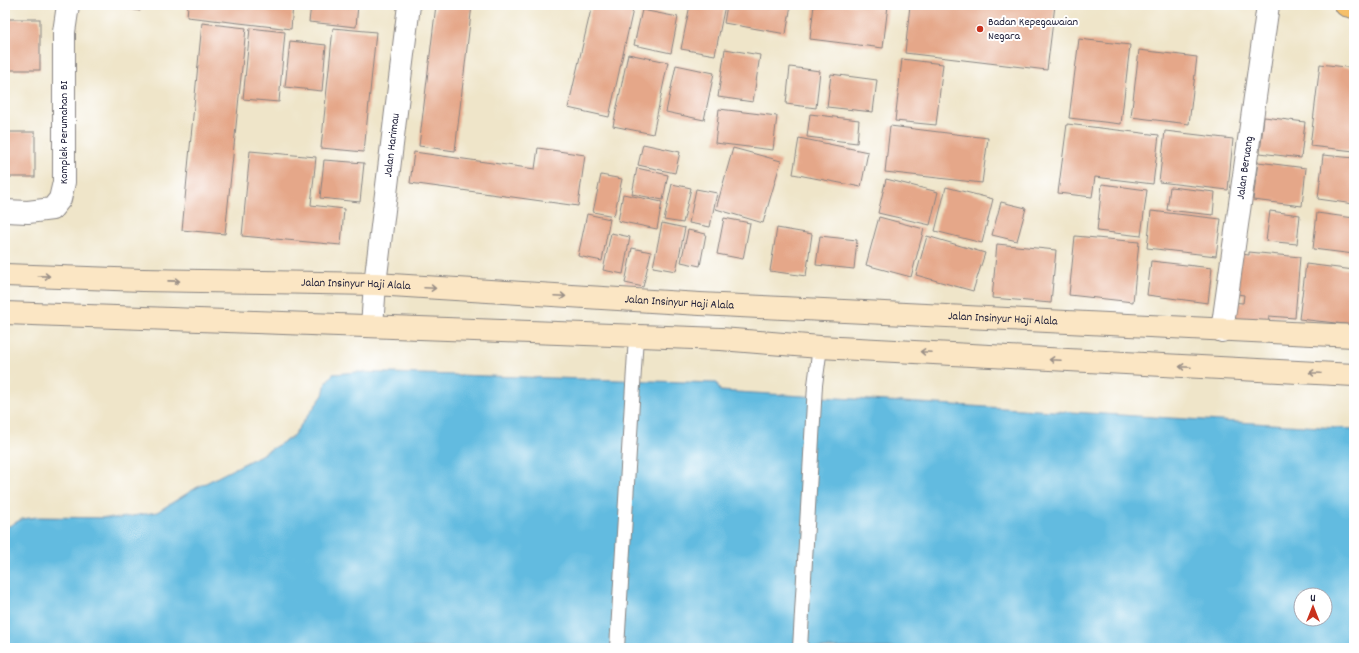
<svg xmlns="http://www.w3.org/2000/svg" width="1359" height="653" font-family="Dekko,sans-serif">
	<rect width="100%" height="100%" fill="#fff"/>
	<filter id="ink" filterUnits="userSpaceOnUse"><feTurbulence type="fractalNoise" baseFrequency=".025" numOctaves="2"/><feDisplacementMap in="SourceGraphic" scale="8" xChannelSelector="R" yChannelSelector="G"/><feConvolveMatrix kernelMatrix="1 2 1 2 8 2 1 2 1" color-interpolation-filters="sRGB"/></filter>
	<filter id="wash" filterUnits="userSpaceOnUse"><feTurbulence type="fractalNoise" baseFrequency=".012" numOctaves="4" result="noise"/><feDisplacementMap in="SourceGraphic" scale="16" xChannelSelector="R" yChannelSelector="G"/><feGaussianBlur stdDeviation="0.9" result="paint"/><feColorMatrix in="noise" values="0 0 0 0 0 0 0 0 0 0 0 0 0 0 0 0 0 1.4 0 .05"/><feComposite in="paint" operator="in"/></filter>
	<g filter="url(#wash)">
		<rect width="100%" height="100%" fill="#efe5c9"/>
		<!-- water -->
		<path fill="#62bbe0" stroke="#426e8e" fill-rule="evenodd" d="M357 372 717 383 720 391 1354 429V648H5V528L22 519 37 517 120 518 157 512 196 488 259 456 292 437 323 395 326 382 333 374ZM1301 595H1325V619H1301Z"/>
		<g id="blocks">
			<!-- building -->
			<g fill="#e5a789">
				<polygon points="111,5 141,5 140,11"/>
				<polygon points="188,5 293,5 291,29 187,17"/>
				<polygon points="311,5 358,5 356,27 309,22"/>
				<polygon points="436,5 472,5 455,151 419,146"/>
				<polygon points="592,5 634,5 609,117 568,108"/>
				<polygon points="667,5 679,5 679,8"/>
				<polygon points="690,5 725,5 715,55 681,49"/>
				<polygon points="727,5 791,5 786,34 724,23"/>
				<polygon points="814,5 888,5 883,48 810,39"/>
				<polygon points="910,5 1055,5 1047,70 905,53"/>
				<polygon points="642,10 678,17 671,53 634,45"/>
				<rect x="7" y="19" width="33" height="51"/>
				<polygon points="202,23 246,28 225,234 182,230"/>
				<polygon points="250,28 285,32 279,102 243,99"/>
				<polygon points="333,28 376,32 364,152 321,148"/>
				<polygon points="1079,39 1130,45 1121,124 1069,118"/>
				<polygon points="290,41 326,45 322,91 285,87"/>
				<polygon points="725,49 760,55 753,102 718,97"/>
				<polygon points="1139,50 1197,57 1189,124 1131,117"/>
				<polygon points="628,54 668,62 653,134 613,126"/>
				<polygon points="902,59 943,64 936,125 895,121"/>
				<polygon points="1320,64 1354,68 1354,151 1310,146"/>
				<polygon points="676,65 714,73 704,120 666,112"/>
				<polygon points="790,67 820,71 816,108 786,104"/>
				<polygon points="831,74 877,80 873,112 827,107"/>
				<polygon points="719,109 777,116 773,150 715,143"/>
				<polygon points="810,114 859,120 857,143 807,137"/>
				<polygon points="1264,117 1305,122 1301,158 1260,153"/>
				<polygon points="1067,124 1159,135 1153,184 1095,177 1092,197 1058,193"/>
				<polygon points="890,126 988,138 982,183 885,172"/>
				<polygon points="1165,131 1233,139 1228,190 1159,182"/>
				<rect x="6" y="132" width="29" height="45"/>
				<polygon points="799,138 868,152 861,187 793,174"/>
				<polygon points="643,144 680,152 675,173 638,165"/>
				<polygon points="538,148 585,155 578,206 410,183 414,152 535,169"/>
				<polygon points="733,148 781,161 763,223 716,209"/>
				<polygon points="250,151 316,157 311,205 344,209 341,245 242,236"/>
				<polygon points="1323,155 1354,158 1354,204 1318,199"/>
				<polygon points="324,160 364,163 360,202 320,198"/>
				<polygon points="1258,162 1306,168 1302,206 1253,200"/>
				<polygon points="637,168 668,175 663,200 632,194"/>
				<polygon points="601,175 622,179 614,216 593,212"/>
				<polygon points="886,179 938,192 930,225 878,213"/>
				<polygon points="672,184 691,188 683,223 664,220"/>
				<polygon points="1102,184 1147,190 1141,236 1097,231"/>
				<polygon points="946,187 993,199 982,243 935,231"/>
				<polygon points="1170,187 1215,192 1213,215 1167,210"/>
				<polygon points="696,189 717,193 710,227 689,223"/>
				<polygon points="623,194 662,202 657,229 618,221"/>
				<polygon points="1001,202 1026,208 1017,241 992,235"/>
				<polygon points="1151,211 1221,219 1216,256 1147,248"/>
				<polygon points="1270,211 1300,215 1297,244 1266,241"/>
				<polygon points="1317,213 1354,218 1354,254 1313,249"/>
				<polygon points="587,214 610,219 602,261 578,256"/>
				<polygon points="879,217 924,229 911,277 866,265"/>
				<polygon points="724,218 750,223 743,259 717,254"/>
				<polygon points="662,223 685,228 676,271 653,267"/>
				<polygon points="777,228 812,234 806,276 770,271"/>
				<polygon points="688,230 706,234 700,266 681,262"/>
				<polygon points="611,233 630,237 623,274 603,270"/>
				<polygon points="820,236 857,240 854,269 816,265"/>
				<polygon points="927,236 985,253 973,291 916,275"/>
				<polygon points="1075,236 1139,242 1133,302 1069,295"/>
				<polygon points="997,244 1056,250 1051,303 992,298"/>
				<polygon points="632,248 651,252 643,287 625,283"/>
				<polygon points="1249,252 1300,257 1295,318 1269,316 1268,328 1228,324 1229,302 1243,303 1244,295 1230,293 1233,253 1249,255"/>
				<polygon points="1151,261 1212,268 1208,303 1147,295"/>
				<polygon points="1306,264 1354,270 1354,325 1299,319"/>
			</g>
		</g>
	</g>
	<g filter="url(#ink)">
		<use href="#blocks" fill-opacity="0" stroke="#888482" stroke-width="1"/>
		<g fill="none" stroke-linecap="round" stroke-linejoin="round">
			<!-- lane casing -->
			<g stroke="#888482" stroke-width="16">
				<g id="lane">
					<polyline points="617,648 636,336"/>
					<polyline points="800,648 815,385 820,347"/>
				</g>
			</g>
			<!-- street casing -->
			<g stroke="#888482" stroke-width="24">
				<g id="street">
					<path id="s1" d="M5 211 28 212 52 209 60 199 64 182V32L68 5"/>
					<path id="s2" d="M372 326 375 284 409 5"/>
					<path id="s3" d="M1222 331 1268 5"/>
				</g>
			</g>
			<!-- secondary casing -->
			<g stroke="#888482" stroke-width="24">
				<g id="secondary">
					<path id="s4" d="M5 275 142 280 375 284 700 304 1354 336"/>
					<polyline points="5,313 721,339 820,347 1354,375"/>
				</g>
			</g>
			<!-- highway casing -->
			<g stroke="#888482" stroke-width="24">
				<polyline id="highway" points="1346,5 1354,7"/>
			</g>
			<!-- lane -->
			<use href="#lane" stroke="#fff" stroke-width="14"/>
			<!-- street -->
			<use href="#street" stroke="#fff" stroke-width="22"/>
			<!-- secondary -->
			<use href="#secondary" stroke="#fbe6c4" stroke-width="22"/>
			<!-- highway -->
			<use href="#highway" stroke="#f6c06b" stroke-width="22"/>
		</g>
		<!-- one-way arrows -->
		<defs><path id="oneway-shaft" d="M-6 0H5M1.5-3L5.5 0L1.5 3" fill="none" stroke-width="1.6" stroke-linecap="round" stroke-linejoin="round"/></defs>
		<g stroke="#998e86">
			<use href="#oneway-shaft" transform="translate(44 276) rotate(2)"/>
			<use href="#oneway-shaft" transform="translate(174 281) rotate(1)"/>
			<use href="#oneway-shaft" transform="translate(430 288) rotate(3)"/>
			<use href="#oneway-shaft" transform="translate(560 296) rotate(3)"/>
			<use href="#oneway-shaft" transform="translate(926 352) rotate(-177)"/>
			<use href="#oneway-shaft" transform="translate(1055 360) rotate(-177)"/>
			<use href="#oneway-shaft" transform="translate(1185 367) rotate(-177)"/>
			<use href="#oneway-shaft" transform="translate(1315 373) rotate(-177)"/>
		</g>
	</g>
	<!-- markers -->
	<circle fill="#c8321e" stroke="#fff" stroke-width="1.5" cx="980" cy="29" r="4"/>
	<g text-anchor="middle" dominant-baseline="central" stroke-width="4" stroke-linejoin="round" paint-order="stroke">
		<!-- poi labels -->
		<g font-size="12" fill="#22223b" stroke="#fff" text-anchor="start">
			<text x="988" y="22">Badan Kepegawaian<tspan x="988" dy="14">Negara</tspan></text>
		</g>
		<!-- street labels -->
		<g font-size="12" fill="#22223b" stroke="#fff">
			<text stroke="none"><textPath href="#s1" startOffset="127">Komplek Perumahan BI</textPath></text>
			<text stroke="none"><textPath href="#s2" startOffset="182">Jalan Harimau</textPath></text>
			<text stroke="none"><textPath href="#s3" startOffset="165">Jalan Beruang</textPath></text>
			<text stroke="none"><textPath href="#s4" startOffset="351">Jalan Insinyur Haji Alala</textPath></text>
			<text stroke="none"><textPath href="#s4" startOffset="675">Jalan Insinyur Haji Alala</textPath></text>
			<text stroke="none"><textPath href="#s4" startOffset="999">Jalan Insinyur Haji Alala</textPath></text>
		</g>
	</g>
	<!-- margin -->
	<rect width="1359" height="653" fill="none" stroke="#fff" stroke-width="20"/>
	<!-- north arrow -->
	<g transform="translate(1313 607)"><circle r="19" fill="#ffffff" stroke="#a7a7b1"/>
	<path d="M0-3L7 15L0 10L-7 15Z" fill="#c8321e"/>
	<text y="-6" font-size="11" font-weight="bold" text-anchor="middle" fill="#22223b">U</text>
	</g>
</svg>
